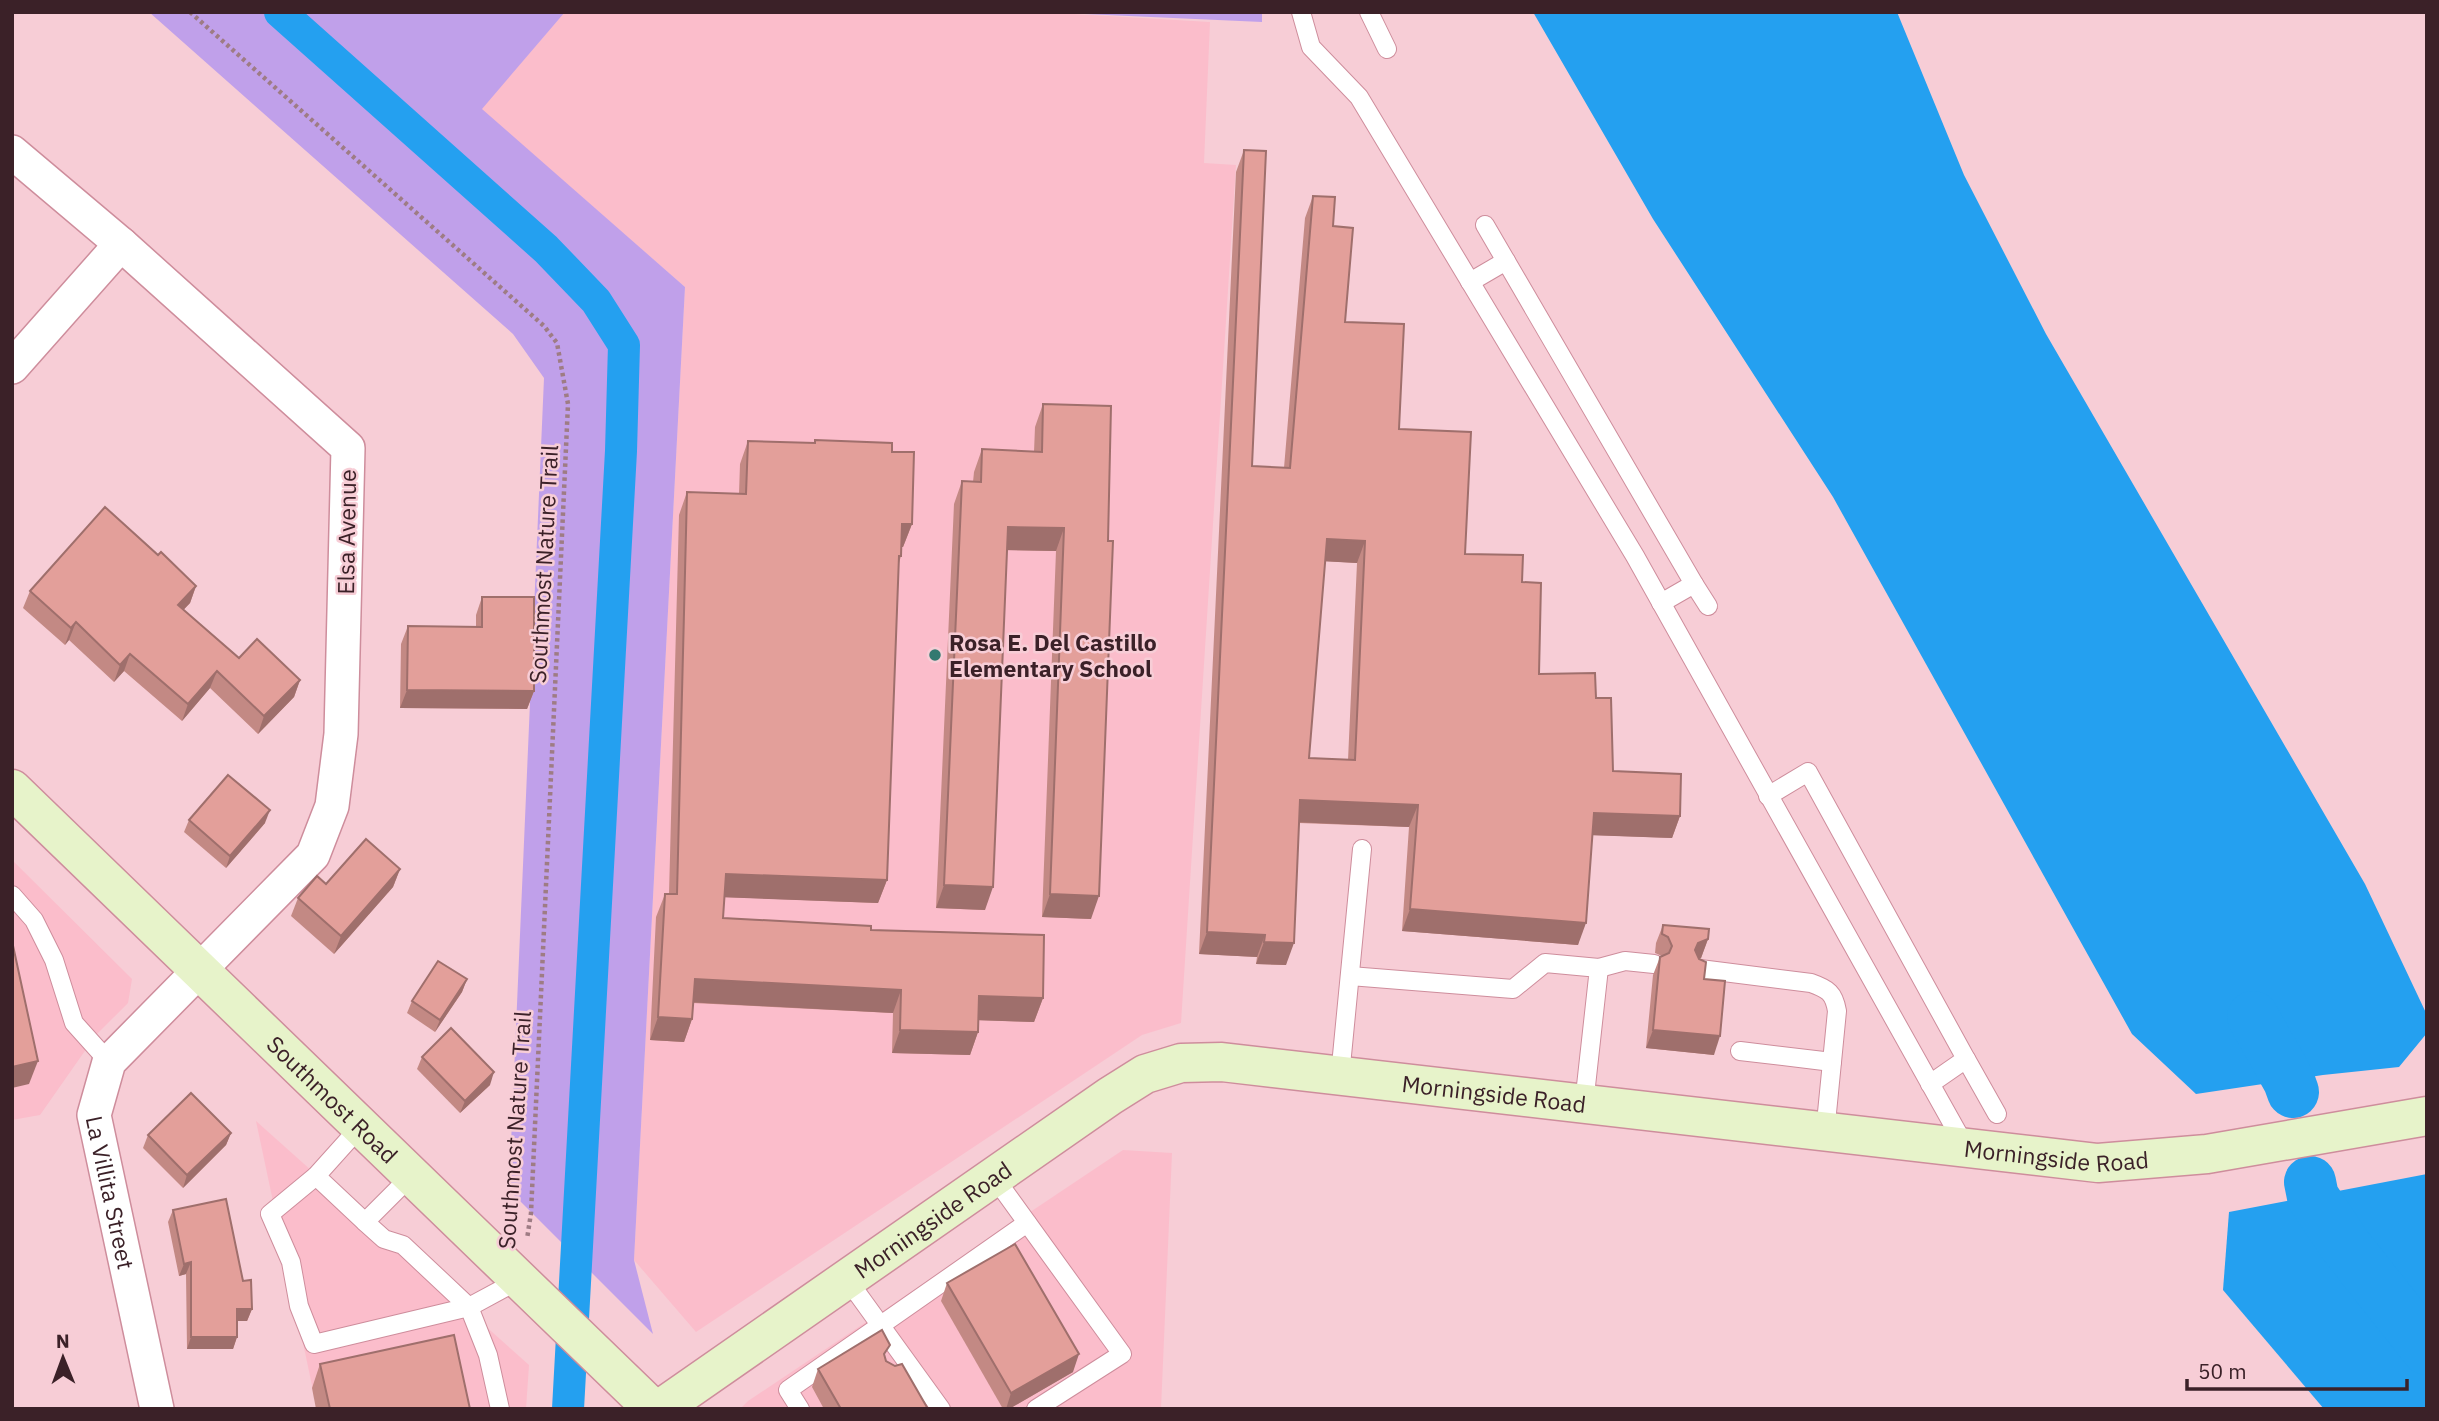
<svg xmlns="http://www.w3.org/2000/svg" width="2439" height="1421" font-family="'IBM Plex Sans',sans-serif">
	<rect width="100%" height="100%" fill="#f7cdd6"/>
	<!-- built -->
	<g fill="#fbbdcb">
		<polygon points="565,12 1040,12 1210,22 1204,163 1236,165 1181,1023 1142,1035 696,1332 634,1260 685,287 481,109"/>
		<polygon points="12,860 132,979 128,1003 96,1035 40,1115 12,1120"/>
		<polygon points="256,1121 529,1365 526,1409 317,1409"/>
		<polygon points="1123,1150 1172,1153 1161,1409 740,1409 748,1401"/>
	</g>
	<!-- green -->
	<g fill="#c0a0ea">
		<polygon points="149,12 565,12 482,109 685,287 634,1260 653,1334 509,1190 544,378 513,334"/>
		<polygon points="1040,12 1262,12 1262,22"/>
	</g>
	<!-- water -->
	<g fill="#24a0f0">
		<polygon points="1533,12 1897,12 1964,175 2046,334 2365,884 2427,1015 2427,1033 2399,1067 2323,1075 2196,1094 2132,1034 1833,497 1653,219"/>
		<polygon points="2427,1174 2427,1409 2324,1409 2223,1290 2229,1212"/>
	</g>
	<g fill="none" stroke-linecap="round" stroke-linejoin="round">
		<!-- canal -->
		<polyline stroke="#24a0f0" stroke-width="32" points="280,12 546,249 596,301 624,345 621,451 568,1409"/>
		<!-- river -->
		<g stroke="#24a0f0" stroke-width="52">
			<polyline points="2253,1017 2289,1081 2293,1092"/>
			<polyline points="2310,1182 2313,1197 2345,1245 2427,1349"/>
		</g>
		<!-- lane casing -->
		<g stroke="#ce8d9c" stroke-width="20">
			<g id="lane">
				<polyline points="1301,12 1311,47 1359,97 1635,556 1965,1146"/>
				<polyline points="1369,12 1387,49"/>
				<polyline points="1485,225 1694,584 1661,603"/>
				<polyline points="1470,282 1506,261"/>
				<polyline points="1694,584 1708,606"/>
				<polyline points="1768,796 1808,772 1966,1059 1930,1084"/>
				<polyline points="12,895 34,920 54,960 74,1023 109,1062"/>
				<polyline points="1599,968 1625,961 1654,964"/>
				<path d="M1700 969 1811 983C1828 989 1834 993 1837 1011L1825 1133"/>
				<polyline points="1350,976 1513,989 1545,963 1599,968 1584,1104"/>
				<polyline points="1740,1051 1832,1062"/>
				<polyline points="1966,1059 1997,1114"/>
				<polyline points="1340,1076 1362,849"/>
				<polyline points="360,1127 316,1176 270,1214 291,1262 299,1306 314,1344 469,1307 519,1280"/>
				<polyline points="316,1176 365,1222 411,1176"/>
				<polyline points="994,1177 1122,1354 1036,1409"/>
				<polyline points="365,1222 384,1239 403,1245 469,1307 488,1355 500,1409"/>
				<polyline points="847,1279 941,1409"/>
				<polyline points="800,1409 788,1390 1027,1223"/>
			</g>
		</g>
		<!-- street casing -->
		<g stroke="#ce8d9c" stroke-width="36">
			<g id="street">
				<path id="s1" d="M12 152 121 244 348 448 341 734 332 806 313 855 109 1062 94 1115 157 1409"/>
				<polyline points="12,367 121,244"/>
			</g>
		</g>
		<!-- secondary casing -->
		<g stroke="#ce8d9c" stroke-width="41">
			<g id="secondary">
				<path id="s2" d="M12 789 653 1409"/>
				<path id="s3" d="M660 1409 1110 1096 1145 1074 1181 1063 1222 1062 2098 1163 2207 1154 2427 1116"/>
			</g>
		</g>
		<!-- path -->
		<polyline stroke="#9e7c84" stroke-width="4.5" stroke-dasharray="3.5 3.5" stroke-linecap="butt" points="190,12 544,326 557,343 568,404 531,1213 527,1239"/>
		<!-- lane -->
		<use href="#lane" stroke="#fff" stroke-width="18"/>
		<!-- street -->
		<use href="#street" stroke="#fff" stroke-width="33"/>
		<!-- secondary -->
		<use href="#secondary" stroke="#e7f3ca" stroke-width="38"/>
	</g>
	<!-- wall -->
	<g fill="#c38984" fill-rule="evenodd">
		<path d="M1244 150 1252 466 1284 468 1305 218 1313 196 1333 226 1345 322 1399 429 1465 554 1522 582 1539 674 1596 698 1613 771 1680 816 1672 838 1593 835 1578 945 1402 931 1409 827 1299 823 1286 965 1256 964 1257 957 1199 954 1236 172ZM1325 561 1357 563 1348 760 1309 758Z"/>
		<polygon points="1043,404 1111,406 1091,919 1042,917 1056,551 1007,550 985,910 936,908 954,504 962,481 973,482 974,472 982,449 1034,452 1035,427"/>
		<polygon points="815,440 892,452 912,524 903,547 901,547 901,556 899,563 887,880 878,903 724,897 723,918 871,930 1043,998 1034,1022 979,1020 978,1032 970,1055 892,1053 893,1013 693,1003 692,1019 684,1042 650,1040 656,917 665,894 669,894 679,515 687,492 739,494 740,464 748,441 814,443"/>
		<polygon points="158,555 196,586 190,603 183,610 239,658 300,680 294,697 258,734 210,688 182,721 124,671 114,682 69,640 65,645 23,608 30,591"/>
		<polygon points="482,597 534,691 527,709 400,708 401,644 408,626 476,627 476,615"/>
		<polygon points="189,820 265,823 226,868 184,832"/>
		<polygon points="400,869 393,887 334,954 291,916 298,898 326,884"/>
		<polygon points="1663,925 1708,939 1701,958 1699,959 1704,979 1714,1055 1646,1048 1653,975 1660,957 1662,956 1655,953 1656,943"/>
		<polygon points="467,979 462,992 435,1032 407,1013 412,1001"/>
		<polygon points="422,1057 490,1085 460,1113 417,1069"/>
		<polygon points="231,1133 226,1145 183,1188 143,1148 148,1135"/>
		<polygon points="173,1210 243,1281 252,1309 247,1321 237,1321 237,1337 233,1349 187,1349 186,1274 179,1276 168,1222"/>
		<polygon points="947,1283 1073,1372 1009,1409 1003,1409 941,1301"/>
		<polygon points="885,1358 886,1361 928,1409 824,1409 812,1387 818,1369"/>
		<polygon points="320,1364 470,1409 316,1409 312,1388"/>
	</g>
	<!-- shaded-wall -->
	<g fill="#9f6f6c">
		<polygon points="902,524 912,524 903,547 893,547"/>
		<polygon points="1008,527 1064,528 1056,551 1000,550"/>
		<polygon points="1327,539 1365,541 1357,563 1319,561"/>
		<polygon points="196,586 190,603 171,623 178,605"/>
		<polygon points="76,622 69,640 65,645 71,628"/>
		<polygon points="130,654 124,671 114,682 120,665"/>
		<polygon points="217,671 210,688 182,721 188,704"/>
		<polygon points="300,680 294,697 258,734 264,716"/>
		<polygon points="407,690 534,691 527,709 400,708"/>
		<polygon points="1300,800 1418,805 1409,827 1292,822"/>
		<polygon points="270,810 265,823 226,868 230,856"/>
		<polygon points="1594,813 1680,816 1672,838 1586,835"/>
		<polygon points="400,869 393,887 334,954 341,936"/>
		<polygon points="726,874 887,880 878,903 717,897"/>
		<polygon points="944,885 993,887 985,910 936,908"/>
		<polygon points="1050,894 1099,896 1091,919 1042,917"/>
		<polygon points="1410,909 1586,923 1578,945 1402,931"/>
		<polygon points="1207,932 1265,935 1257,957 1199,954"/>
		<polygon points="1708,939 1701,958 1691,962 1698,943"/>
		<polygon points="1264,942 1294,943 1286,965 1256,964"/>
		<polygon points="467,979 462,992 435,1032 440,1020"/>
		<polygon points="695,979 901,990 893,1013 686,1002"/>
		<polygon points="979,996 1043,998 1034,1022 971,1020"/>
		<polygon points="658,1017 692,1019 684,1042 650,1040"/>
		<polygon points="900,1030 978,1032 970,1055 892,1053"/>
		<polygon points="1653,1030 1720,1036 1714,1055 1646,1048"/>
		<polygon points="38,1061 29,1084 12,1088 12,1067"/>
		<polygon points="494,1072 490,1085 460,1113 465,1101"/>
		<polygon points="231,1133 226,1145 183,1188 187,1175"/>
		<polygon points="191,1262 186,1274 179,1276 184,1264"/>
		<polygon points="237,1309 252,1309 247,1321 233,1321"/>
		<polygon points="191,1337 237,1337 233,1349 187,1349"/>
		<polygon points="1079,1354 1073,1372 1009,1409 1006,1409 1011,1393"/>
	</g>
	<!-- building -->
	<g fill="#e39f9a" stroke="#9f6f6c" stroke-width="2" fill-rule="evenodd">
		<path d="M1244 150 1266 151 1252 466 1290 468 1313 196 1335 197 1333 226 1353 228 1345 322 1404 324 1399 429 1471 432 1465 554 1523 555 1522 582 1541 583 1539 674 1595 673 1596 698H1611L1613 771 1681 774 1680 816 1594 813 1586 923 1410 909 1418 805 1300 800 1294 943 1264 942 1265 935 1207 932ZM1327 539 1365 541 1355 760 1309 758Z"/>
		<polygon points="1043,404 1111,406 1108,541 1113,541 1099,896 1050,894 1064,528 1008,527 993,887 944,885 962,481 981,482 982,449 1042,452"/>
		<polygon points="815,440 892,443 892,452 914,452 912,524 902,524 901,556 899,556 887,880 726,874 723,918 871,926 871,930 1044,935 1043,998 979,996 978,1032 900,1030 901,990 695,979 692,1019 658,1017 665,894 677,894 687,492 746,494 748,441 815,443"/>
		<polygon points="105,507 158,555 161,552 196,586 178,605 239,658 257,639 300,680 264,716 217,671 188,704 130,654 120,665 76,622 71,628 30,591"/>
		<polygon points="482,597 534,597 534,691 407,690 408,626 482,627"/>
		<polygon points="228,775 270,810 230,856 189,820"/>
		<polygon points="366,839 400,869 341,936 298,898 317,876 326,884"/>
		<polygon points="1663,925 1709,929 1708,939 1698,943 1695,950 1699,959 1706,962 1704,979 1725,981 1720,1036 1653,1030 1660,957 1669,953 1672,946 1668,937 1662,934"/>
		<polygon points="12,941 38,1061 12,1067"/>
		<polygon points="438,961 467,979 440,1020 412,1001"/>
		<polygon points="451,1028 494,1072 465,1101 422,1057"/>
		<polygon points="191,1093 231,1133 187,1175 148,1135"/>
		<polygon points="226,1199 243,1281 251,1280 252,1309 237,1309 237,1337 191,1337 191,1262 184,1264 173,1210"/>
		<polygon points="1015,1244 1079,1354 1011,1393 947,1283"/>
		<polygon points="882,1330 890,1345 884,1354 886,1361 895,1366 902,1364 928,1409 841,1409 818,1369"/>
		<polygon points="454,1335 470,1409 330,1409 320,1364"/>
	</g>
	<!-- markers -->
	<circle fill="#337970" stroke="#f7cdd6" stroke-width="2.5" cx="935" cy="655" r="7"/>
	<g text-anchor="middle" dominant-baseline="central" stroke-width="5" stroke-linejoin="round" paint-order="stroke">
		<!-- street labels -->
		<g font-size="23" fill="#3b2128" stroke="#f7cdd6">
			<text transform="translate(346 532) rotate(-89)">Elsa Avenue</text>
			<text transform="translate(543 564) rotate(-87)">Southmost Nature Trail</text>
			<text stroke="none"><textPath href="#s3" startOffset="942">Morningside Road</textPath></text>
			<text stroke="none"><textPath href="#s2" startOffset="446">Southmost Road</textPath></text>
			<text transform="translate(514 1130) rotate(-86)">Southmost Nature Trail</text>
			<text stroke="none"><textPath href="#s3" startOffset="1508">Morningside Road</textPath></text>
			<text stroke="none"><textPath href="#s1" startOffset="1284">La Villita Street</textPath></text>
			<text stroke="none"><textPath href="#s3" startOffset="332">Morningside Road</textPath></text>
		</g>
		<!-- poi labels -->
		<g font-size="23" font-weight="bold" fill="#3b2128" stroke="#f7cdd6" text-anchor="start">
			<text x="949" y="642">Rosa E. Del Castillo<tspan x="949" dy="26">Elementary School</tspan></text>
		</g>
	</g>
	<!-- border -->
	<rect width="2439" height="1421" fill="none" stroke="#3b2128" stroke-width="28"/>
	<!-- north arrow -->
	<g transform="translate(63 1358) rotate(359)" stroke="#f7cdd6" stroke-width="5" paint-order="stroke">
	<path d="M0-5L12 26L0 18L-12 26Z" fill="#3b2128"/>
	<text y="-10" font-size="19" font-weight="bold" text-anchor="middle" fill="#3b2128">N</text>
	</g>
	<!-- scale -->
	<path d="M2187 1379v10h220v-10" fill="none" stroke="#3b2128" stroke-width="3.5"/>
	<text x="2198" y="1379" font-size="21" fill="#3b2128" stroke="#f7cdd6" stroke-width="5" paint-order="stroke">50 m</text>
</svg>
